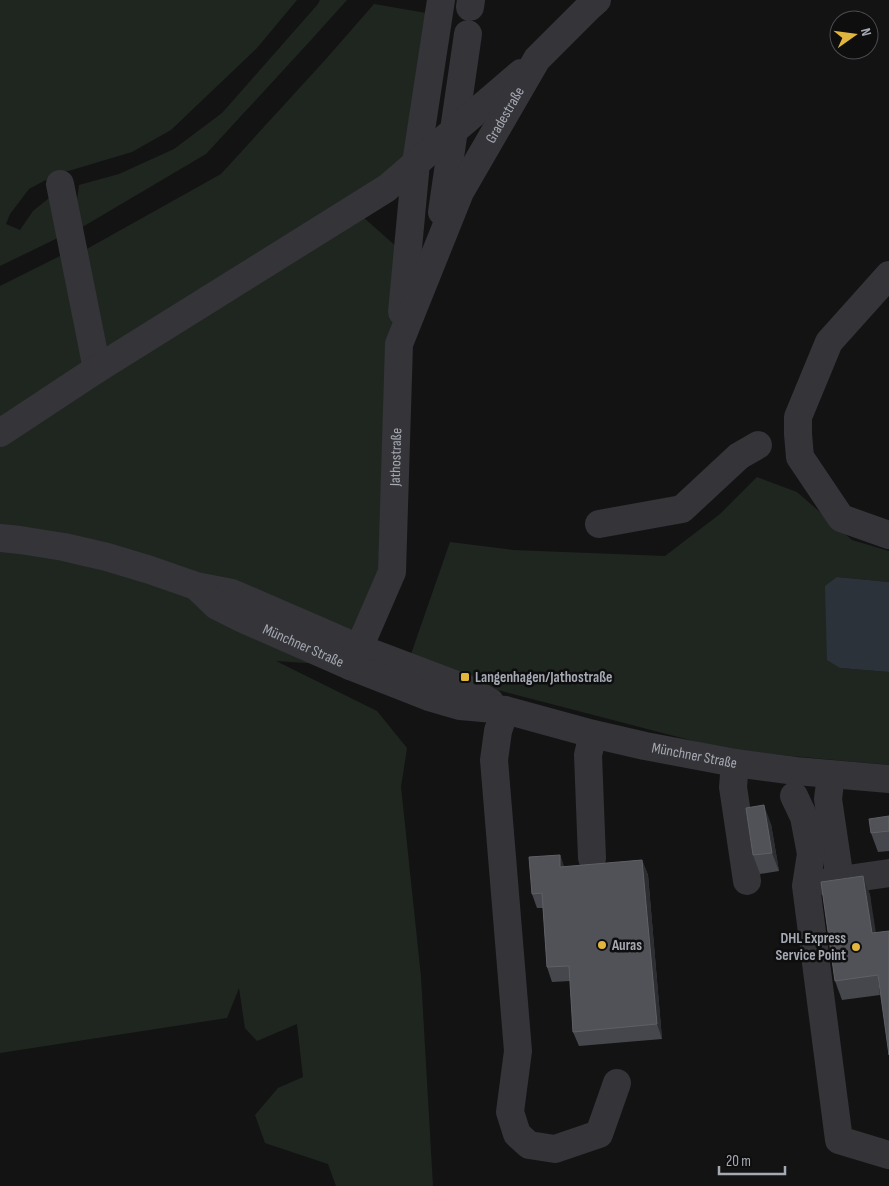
<svg xmlns="http://www.w3.org/2000/svg" width="889" height="1186" font-family="'Sofia Sans Condensed',sans-serif">
	<rect width="100%" height="100%" fill="#131314"/>
	<!-- green -->
	<g fill="#1f2620">
		<polygon points="0,0 297,0 257,48 171,130 132,152 55,175 29,189 10,214 6,224 20,230 33,211 54,194 66,234 0,266"/>
		<polygon points="320,0 347,0 311,40 206,154 79,229 76,210 79,185 119,174 174,149 222,113 318,4"/>
		<polygon points="374,4 432,14 411,161 106,356 85,250 221,174 326,59"/>
		<polygon points="354,209 407,256 392,572 350,666 276,661 377,711 407,748 401,787 421,977 433,1186 336,1186 328,1164 265,1143 255,1115 278,1088 303,1077 297,1024 257,1041 245,1028 239,988 227,1018 0,1053 0,286 64,254 97,369"/>
		<polygon points="757,477 797,492 852,540 889,551 889,582 837,577 840,668 889,672 889,765 728,750 478,685 410,657 450,542 513,550 665,556 720,514"/>
	</g>
	<!-- water -->
	<polygon fill="#2c3239" points="837,577 889,582 889,672 840,668 827,660 825,586"/>
	<g fill="none" stroke-linecap="round" stroke-linejoin="round">
		<!-- minor -->
		<g stroke="#343439" stroke-width="28">
			<polyline points="470,7 471,0"/>
			<polyline points="60,184 97,369"/>
			<polyline points="442,212 468,34"/>
			<polyline points="889,275 829,342 798,417 798,434 800,457 841,518 889,535"/>
			<polyline points="402,312 416,163 441,0"/>
			<polyline points="0,433 97,369 387,188 521,73"/>
			<polyline points="599,524 682,509 739,456 758,445"/>
			<polyline points="0,538 20,540 64,547 107,557 150,570 196,586 232,593 359,648 465,688 490,702"/>
			<path id="s1" d="M196 586 217 606 243 619 350 666 429 697 460 706 505 710 593 734 645 746 735 763 796 771 889 779"/>
			<path id="s2" d="M350 666 359 648 392 572 399 344 460 192 537 59 588 8 597 0"/>
			<polyline points="505,710 498,731 494,760 518,1051 510,1112 517,1134 529,1145 555,1149 599,1134 617,1083"/>
			<polyline points="735,763 733,787 747,881"/>
			<polyline points="831,775 828,799 840,880"/>
			<polyline points="794,796 804,817 811,854 806,886 839,1140 889,1155"/>
			<polyline points="592,858 588,755 593,734"/>
			<polyline points="827,882 889,873"/>
		</g>
	</g>
	<!-- wall -->
	<g fill="#46474c">
		<polygon points="889,816 889,851 878,852 871,833"/>
		<polygon points="771,824 779,871 760,874 753,855"/>
		<polygon points="560,855 564,867 642,860 648,875 662,1039 579,1046 573,1032 570,981 552,982 547,967 543,908 537,908 532,894"/>
		<polygon points="863,876 870,895 880,995 842,1000 835,981"/>
	</g>
	<!-- shaded-wall -->
	<g fill="#2d2e31">
		<polygon points="764,805 771,824 779,871 772,853"/>
		<polygon points="560,855 565,870 560,867"/>
		<polygon points="642,860 648,875 662,1039 657,1024"/>
		<polygon points="863,876 870,895 879,952 872,933"/>
	</g>
	<!-- building -->
	<g fill="#505257" stroke="#5e6065">
		<polygon points="764,805 772,853 753,855 746,808"/>
		<polygon points="889,816 889,831 871,833 869,819"/>
		<polygon points="560,855 560,867 642,860 657,1024 573,1032 569,966 547,967 542,893 532,894 529,857"/>
		<polygon points="863,876 872,933 889,931 889,1055 878,975 835,981 821,882"/>
	</g>
	<!-- markers -->
	<g fill="#e2b63d" stroke="#0e0e0f" stroke-width="2">
		<rect x="460" y="672" width="10" height="10" rx="2.5"/>
		<circle cx="602" cy="945" r="5"/>
		<circle cx="856" cy="947" r="5"/>
	</g>
	<g text-anchor="middle" dominant-baseline="central" stroke-width="5" stroke-linejoin="round" paint-order="stroke">
		<!-- street labels -->
		<g font-size="15" fill="#a5a9b3" stroke="#0e0e0f">
			<text stroke="none"><textPath href="#s2" startOffset="584">Gradestraße</textPath></text>
			<text stroke="none"><textPath href="#s2" startOffset="218">Jathostraße</textPath></text>
			<text stroke="none"><textPath href="#s1" startOffset="124">Münchner Straße</textPath></text>
			<text stroke="none"><textPath href="#s1" startOffset="532">Münchner Straße</textPath></text>
		</g>
		<!-- poi labels -->
		<g font-size="15" font-weight="bold" fill="#a5a9b3" stroke="#0e0e0f" text-anchor="start">
			<text x="475" y="677">Langenhagen/Jathostraße</text>
			<text x="846" y="938" text-anchor="end">DHL Express<tspan x="846" dy="17">Service Point</tspan></text>
			<text x="612" y="945">Auras</text>
		</g>
	</g>
	<!-- north arrow -->
	<g transform="translate(854 35) rotate(76)"><circle r="24" fill="#0e0e0f" stroke="#4a4c51"/>
	<path d="M0-4L9 19L0 12L-9 19Z" fill="#e2b63d"/>
	<text y="-8" font-size="14" font-weight="bold" text-anchor="middle" fill="#a5a9b3">N</text>
	</g>
	<!-- scale -->
	<path d="M719 1166v8h66v-8" fill="none" stroke="#a5a9b3" stroke-width="2.5"/>
	<text x="726" y="1166" font-size="15" fill="#a5a9b3" stroke="#0e0e0f" stroke-width="4" paint-order="stroke">20 m</text>
</svg>
